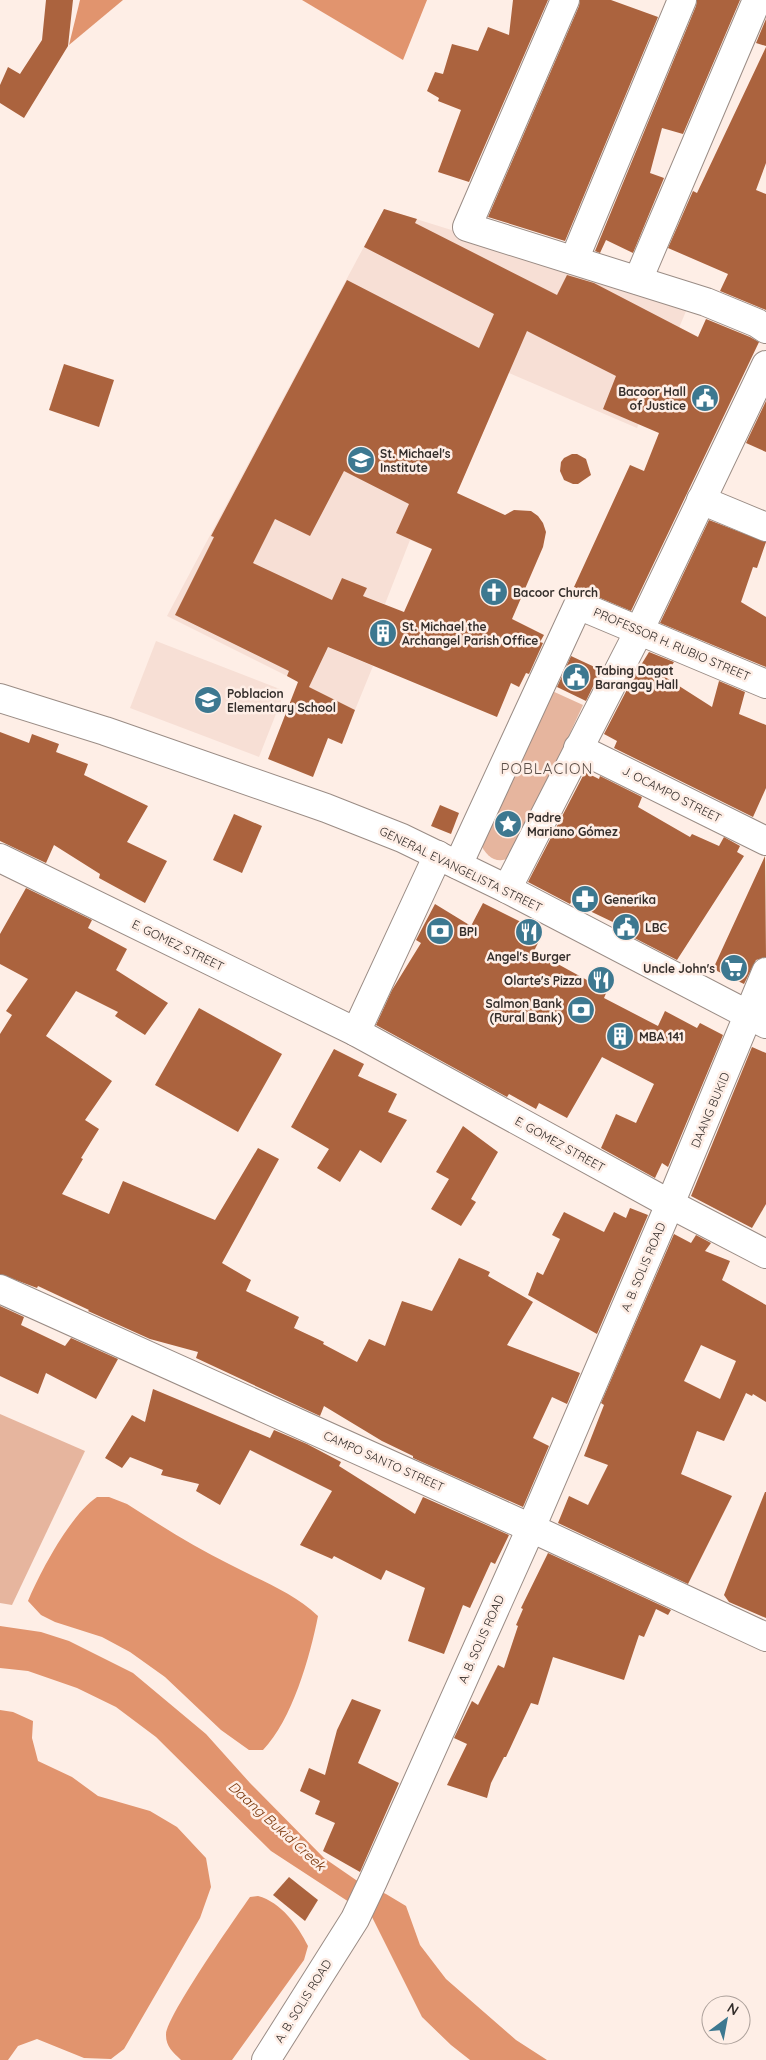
<svg xmlns="http://www.w3.org/2000/svg" width="766" height="2060" font-family="Quicksand,sans-serif">
	<rect width="100%" height="100%" fill="#feeee6"/>
	<!-- built -->
	<g fill="#f7dfd5">
		<polygon points="384,209 689,304 637,428 509,373 432,549 410,540 385,604 363,596 366,588 342,578 315,642 373,666 355,710 167,616"/>
		<polygon points="156,641 285,691 259,757 130,708"/>
	</g>
	<!-- green -->
	<g fill="#e6b59e">
		<path d="M550 690 583 705 515 852C502 868 486 859 480 842Z"/>
		<polygon points="0,1414 85,1451 12,1605 0,1603"/>
	</g>
	<!-- water -->
	<g fill="#e1946e">
		<polygon points="80,0 123,0 69,45"/>
		<polygon points="302,0 427,0 403,60"/>
		<path d="M97 1497H109L127 1504C160 1525 194 1547 229 1564 259 1580 293 1592 318 1616 310 1657 292 1720 263 1750H249L221 1730 165 1677 130 1652 102 1637 55 1622 41 1615 28 1601C40 1572 71 1514 97 1497Z"/>
		<polygon points="0,1626 41,1632 69,1641 133,1673 206,1734 250,1783 324,1858 356,1880 386,1894 406,1906 420,1945 446,1979 516,2040 547,2060 470,2060 451,2045 422,2017 372,1917 271,1851 156,1737 116,1707 77,1688 28,1671 0,1668"/>
		<polygon points="0,1710 13,1712 33,1721 32,1738 38,1761 72,1777 98,1796 150,1811 177,1827 206,1858 211,1887 200,1918 124,2049 111,2059 84,2058 37,2039 18,2046 8,2060 0,2060"/>
		<path d="M258 1896C281 1902 298 1926 308 1946L304 1960 232 2060H181C173 2052 166 2047 166 2035 165 2018 236 1917 250 1897Z"/>
	</g>
	<!-- building -->
	<g fill="#ab633e" fill-rule="evenodd">
		<polygon points="46,0 73,0 68,46 24,118 0,103 0,85 8,67 20,74 42,40"/>
		<polygon points="513,0 548,0 469,182 438,172 461,110 438,101 439,98 427,91 435,72 443,74 452,44 478,51 488,27 509,35"/>
		<polygon points="580,0 611,0 658,17 565,241 488,217 579,6"/>
		<polygon points="697,0 740,0 683,134 662,128 650,173 664,178 633,253 606,240 600,253 595,251 696,6"/>
		<polygon points="766,19 766,46 756,43"/>
		<polygon points="766,47 766,163 756,190 766,194 766,310 720,291 728,274 668,248 693,191 697,193"/>
		<path d="M384 209 417 219 415 223 557 295 567 275 594 283 698 337 706 319 750 337 759 342 631 611 574 587 630 465 644 471 659 433 603 409 616 376 527 331 457 493 505 515 514 510 531 511 538 516 543 523 546 532 543 547 512 619 544 635 540 642 543 643 529 674 526 673 519 687 511 683 497 717 328 647 309 687 355 710 342 744 328 738 313 777 268 759 298 682 287 676 289 671 175 615 214 537 211 536 347 280 479 348 494 314 364 247ZM344 471 409 504 396 533 432 549 404 612 363 596 367 588 342 578 332 600 253 563 275 519 310 536Z"/>
		<polygon points="64,364 114,380 99,427 49,410"/>
		<polygon points="766,401 766,452 746,443"/>
		<polygon points="572,454 577,454 586,459 591,475 578,484 573,484 564,480 560,471 561,462 564,458"/>
		<polygon points="709,520 766,542 757,568 753,567 741,602 766,617 766,667 660,623"/>
		<polygon points="649,652 674,662 665,677 712,707 719,681 745,692 739,714 766,725 766,788 753,817 614,748 617,741 604,734 633,678"/>
		<polygon points="571,656 601,670 586,701 557,687"/>
		<polygon points="0,732 29,743 32,734 59,744 56,752 88,764 84,775 148,806 127,842 167,861 145,903 99,878 100,874 54,845 46,863 0,841"/>
		<polygon points="585,772 599,779 600,776 642,797 638,807 690,837 692,834 719,846 724,837 740,846 737,852 744,856 677,960 617,929 619,925 571,902 570,904 528,882"/>
		<polygon points="440,805 459,813 451,834 431,826"/>
		<polygon points="234,814 262,826 242,873 213,860"/>
		<polygon points="765,856 766,957 756,960 744,984 713,969"/>
		<polygon points="26,888 92,920 88,928 127,949 116,970 168,1003 145,1035 115,1016 118,1012 76,991 46,1036 112,1081 85,1120 99,1129 81,1158 83,1159 62,1194 109,1214 123,1181 215,1220 258,1148 279,1159 222,1263 251,1280 246,1291 299,1317 294,1328 324,1342 323,1344 357,1362 369,1339 385,1346 402,1301 432,1311 459,1258 490,1272 488,1276 533,1302 507,1345 580,1373 567,1404 552,1397 533,1438 549,1446 523,1507 413,1458 413,1456 382,1441 324,1406 320,1416 196,1358 198,1352 150,1339 88,1311 89,1310 38,1286 37,1288 0,1274 0,1034 12,1015 6,1011 28,979 0,964 0,934"/>
		<polygon points="483,903 543,933 534,951 607,991 604,998 658,1026 665,1011 697,1028 700,1023 723,1035 668,1167 662,1163 655,1178 601,1148 616,1114 636,1123 654,1084 602,1057 567,1118 539,1103 536,1109 509,1094 507,1097 376,1025 392,990 421,943 416,940 435,904 471,926"/>
		<polygon points="199,1008 282,1054 238,1132 155,1085"/>
		<polygon points="752,1047 766,1053 766,1204 752,1228 691,1196"/>
		<polygon points="334,1049 364,1064 358,1076 397,1094 388,1112 407,1120 381,1163 360,1150 340,1182 317,1168 329,1149 291,1127"/>
		<polygon points="463,1126 498,1152 471,1199 476,1202 461,1226 431,1209 449,1179 436,1172"/>
		<polygon points="630,1208 648,1215 597,1334 528,1295 537,1272 543,1275 560,1239 552,1235 564,1212 604,1232 614,1212 626,1218"/>
		<path d="M674 1234 691 1243 696 1235 711 1243 705 1251 730 1261 722 1280 766 1305V1402L753 1394 752 1396 746 1393 724 1441 697 1431 681 1474 732 1496 688 1584 558 1523 569 1496 588 1505 608 1465 584 1456 604 1405 601 1403ZM701 1345 736 1361 720 1399 684 1381Z"/>
		<polygon points="0,1306 24,1317 21,1325 65,1346 71,1338 118,1359 96,1399 46,1373 38,1394 0,1376"/>
		<polygon points="153,1389 270,1438 274,1430 307,1444 341,1462 339,1466 415,1514 423,1497 509,1535 495,1564 491,1562 470,1608 463,1605 444,1654 408,1641 425,1588 386,1570 381,1580 334,1556 332,1559 300,1545 332,1491 250,1450 220,1505 196,1491 199,1484 161,1475 163,1470 130,1457 122,1468 105,1458 132,1415 145,1422"/>
		<polygon points="765,1492 766,1492 766,1618 729,1602 724,1595"/>
		<polygon points="548,1553 671,1610 668,1615 656,1609 644,1637 639,1635 624,1680 553,1657 538,1705 531,1703 506,1757 504,1757 491,1783 487,1798 447,1785 467,1744 454,1738 472,1701 478,1705 498,1665 504,1668 518,1626 516,1625 523,1609 521,1608"/>
		<polygon points="352,1699 381,1710 358,1763 399,1783 360,1872 323,1851 335,1823 315,1814 320,1801 300,1791 309,1768 325,1775 337,1730"/>
		<polygon points="289,1877 318,1900 305,1921 273,1895"/>
	</g>
	<g fill="none" stroke-linecap="round" stroke-linejoin="round">
		<!-- minor casing -->
		<g stroke="#9a8c85" stroke-width="30">
			<g id="minor">
				<polyline points="565,0 467,227 706,302 757,323 766,329"/>
				<polyline points="574,260 682,0"/>
				<polyline points="638,280 757,0"/>
				<polyline points="701,500 766,527"/>
				<polyline points="578,748 766,841"/>
				<polyline points="0,858 356,1032 670,1204 766,1254"/>
				<polyline points="458,865 578,605 766,684"/>
				<polyline points="507,889 639,631 766,365"/>
				<polyline points="356,1032 438,855"/>
				<polyline points="0,1289 531,1528 766,1637"/>
				<polyline points="266,2060 355,1919 373,1881 531,1528 670,1204 766,972"/>
			</g>
		</g>
		<!-- major casing -->
		<g stroke="#9a8c85" stroke-width="30">
			<polyline id="major" points="0,698 105,731 326,808 402,838 507,889 766,1024"/>
		</g>
		<!-- minor -->
		<use href="#minor" stroke="#fff" stroke-width="28"/>
		<!-- major -->
		<use href="#major" stroke="#fff" stroke-width="28"/>
	</g>
	<!-- icons -->
	<defs>
		<g id="civic-disc" transform="scale(1.4375)"><circle r="9.5" fill="#3d7890" stroke="#feeee6"/><path d="M-.6-6.5H3V-4.5H.6V-3L4-1V1h2V6H-6V1h2V-1L-.6-3ZM-1.2 2.5V6h2.4V2.5Z" fill="#fff"/></g>
		<g id="school-disc" transform="scale(1.4375)"><circle r="9.5" fill="#3d7890" stroke="#feeee6"/><path d="M0-5L7-2L0 1L-7-2ZM-4 1L0 2.5L4 1V4Q0 6-4 4Z" fill="#fff"/></g>
		<g id="church-disc" transform="scale(1.4375)"><circle r="9.5" fill="#3d7890" stroke="#feeee6"/><path d="M-1.2-6h2.4v3.5h3.3v2.4h-3.3V6h-2.4V-.1h-3.3v-2.4h3.3Z" fill="#fff"/></g>
		<g id="building-disc" transform="scale(1.4375)"><circle r="9.5" fill="#3d7890" stroke="#feeee6"/><path d="M-4-6H4V6H1V3H-1V6H-4ZM-2.5-4.3h1.7v1.8h-1.7ZM.8-4.3h1.7v1.8H.8ZM-2.5-1h1.7V.8h-1.7ZM.8-1h1.7V.8H.8Z" fill="#fff"/></g>
		<g id="sight-disc" transform="scale(1.4375)"><circle r="9.5" fill="#3d7890" stroke="#feeee6"/><path d="M0-6L1.8-2.2L6-1.7L2.9 1.2L3.7 5.4L0 3.3L-3.7 5.4L-2.9 1.2L-6-1.7L-1.8-2.2Z" fill="#fff"/></g>
		<g id="pharmacy-disc" transform="scale(1.4375)"><circle r="9.5" fill="#3d7890" stroke="#feeee6"/><path d="M-2-6h4v4h4v4h-4v4h-4v-4h-4v-4h4Z" fill="#fff"/></g>
		<g id="bank-disc" transform="scale(1.4375)"><circle r="9.5" fill="#3d7890" stroke="#feeee6"/><path d="M-6-4H6V4H-6ZM0-2.3a2.3 2.3 0 1 0 0 4.6a2.3 2.3 0 1 0 0-4.6Z" fill="#fff"/></g>
		<g id="restaurant-disc" transform="scale(1.4375)"><circle r="9.5" fill="#3d7890" stroke="#feeee6"/><path d="M-5-6h1v4h1v-4h1v4h1v-4h1v5L-1.5 .5V6h-2V.5L-5-1ZM5-6V6H3V1.5H1.5Q1.5-4 5-6Z" fill="#fff"/></g>
		<g id="supermarket-disc" transform="scale(1.4375)"><circle r="9.5" fill="#3d7890" stroke="#feeee6"/><path d="M-6-5.5h2.5l.6 2H6L4.5 2H-2.5L-4.4-4H-6ZM-1.5 3.2a1.3 1.3 0 1 0 .1 0ZM3 3.2a1.3 1.3 0 1 0 .1 0Z" fill="#fff"/></g>
	</defs>
	<g fill-rule="evenodd">
		<use href="#civic-disc" x="705" y="398"/>
		<use href="#school-disc" x="361" y="460"/>
		<use href="#church-disc" x="494" y="592"/>
		<use href="#building-disc" x="383" y="633"/>
		<use href="#civic-disc" x="576" y="677"/>
		<use href="#school-disc" x="208" y="700"/>
		<use href="#sight-disc" x="508" y="824"/>
		<use href="#pharmacy-disc" x="585" y="899"/>
		<use href="#civic-disc" x="626" y="927"/>
		<use href="#bank-disc" x="440" y="931"/>
		<use href="#restaurant-disc" x="529" y="932"/>
		<use href="#supermarket-disc" x="734" y="968"/>
		<use href="#restaurant-disc" x="601" y="980"/>
		<use href="#bank-disc" x="581" y="1010"/>
		<use href="#building-disc" x="620" y="1036"/>
	</g>
	<g text-anchor="middle" dominant-baseline="central" stroke-width="5" stroke-linejoin="round" paint-order="stroke">
		<!-- poi labels -->
		<g font-size="12" font-weight="bold" fill="#342e2b" stroke="#feeee6" text-anchor="start">
			<text x="686" y="391" text-anchor="end">Bacoor Hall<tspan x="686" dy="14">of Justice</tspan></text>
			<text x="380" y="453">St. Michael's<tspan x="380" dy="14">Institute</tspan></text>
			<text x="513" y="592">Bacoor Church</text>
			<text x="402" y="626">St. Michael the<tspan x="402" dy="14">Archangel Parish Office</tspan></text>
			<text x="595" y="670">Tabing Dagat<tspan x="595" dy="14">Barangay Hall</tspan></text>
			<text x="227" y="693">Poblacion<tspan x="227" dy="14">Elementary School</tspan></text>
			<text x="527" y="817">Padre<tspan x="527" dy="14">Mariano Gómez</tspan></text>
			<text x="604" y="899">Generika</text>
			<text x="645" y="927">LBC</text>
			<text x="459" y="931">BPI</text>
			<text x="529" y="956" text-anchor="middle">Angel's Burger</text>
			<text x="715" y="968" text-anchor="end">Uncle John's</text>
			<text x="582" y="980" text-anchor="end">Olarte's Pizza</text>
			<text x="562" y="1003" text-anchor="end">Salmon Bank<tspan x="562" dy="14">(Rural Bank)</tspan></text>
			<text x="639" y="1036">MBA 141</text>
		</g>
		<!-- street labels -->
		<g font-size="12" fill="#342e2b" stroke="#feeee6">
			<text transform="translate(672 644) rotate(23)">PROFESSOR H. RUBIO STREET</text>
			<text transform="translate(672 794) rotate(27)">J. OCAMPO STREET</text>
			<text transform="translate(461 869) rotate(26)">GENERAL EVANGELISTA STREET</text>
			<text transform="translate(178 945) rotate(26)">E. GOMEZ STREET</text>
			<text transform="translate(710 1110) rotate(-67)">DAANG BUKID</text>
			<text transform="translate(560 1144) rotate(29)">E. GOMEZ STREET</text>
			<text transform="translate(643 1267) rotate(-67)">A. B. SOLIS ROAD</text>
			<text transform="translate(384 1461) rotate(24)">CAMPO SANTO STREET</text>
			<text transform="translate(481 1639) rotate(-66)">A. B. SOLIS ROAD</text>
			<text transform="translate(303 2001) rotate(-58)">A. B. SOLIS ROAD</text>
		</g>
		<!-- water labels -->
		<g font-size="14" font-style="italic" fill="#793407" stroke="#feeee6">
			<text transform="translate(277 1826) rotate(42)">Daang Bukid Creek</text>
		</g>
		<!-- quarter labels -->
		<g font-size="15" letter-spacing="1" fill="#5d5049" stroke="#feeee6">
			<text x="547" y="768">POBLACION</text>
		</g>
	</g>
	<!-- north arrow -->
	<g transform="translate(726 2020) rotate(32)"><circle r="24" fill="#feeee6" stroke="#ada19b"/>
	<path d="M0-4L9 19L0 12L-9 19Z" fill="#3d7890"/>
	<text y="-8" font-size="14" font-weight="bold" text-anchor="middle" fill="#342e2b">N</text>
	</g>
</svg>
